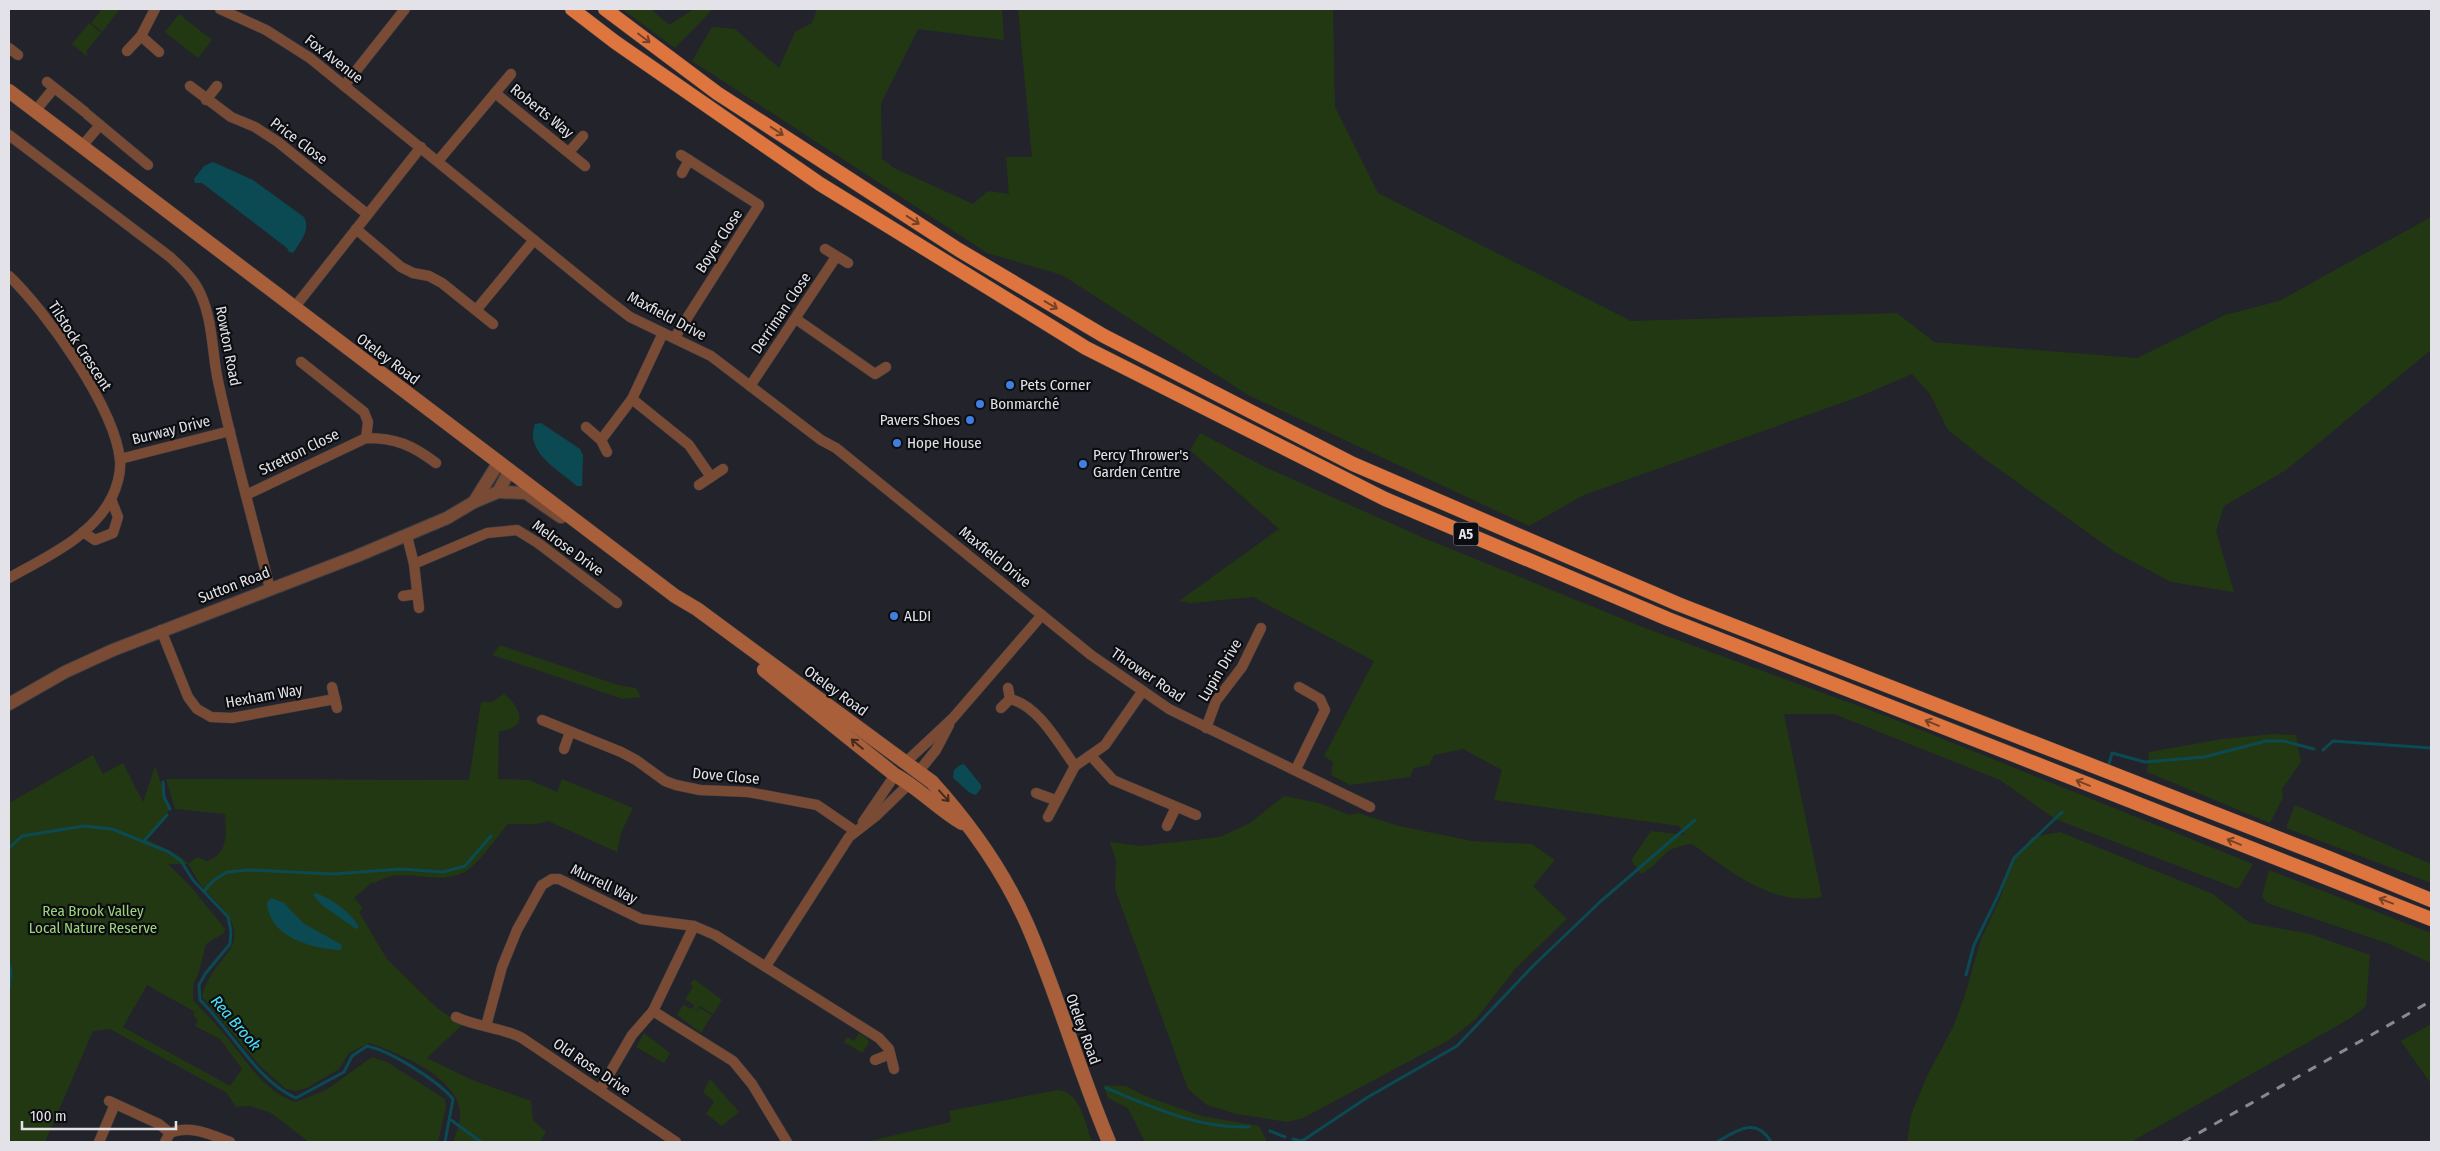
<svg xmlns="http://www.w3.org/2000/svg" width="2440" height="1151" font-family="'Fira Sans Condensed',sans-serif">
	<rect width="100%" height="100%" fill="#23232b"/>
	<!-- green -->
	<g fill="#223812" fill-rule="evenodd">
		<polygon points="102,9 120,9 102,32 91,23"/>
		<polygon points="622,9 651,9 669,25 694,9 713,9 675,48"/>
		<polygon points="817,9 1002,9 1004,40 918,29 881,103 882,159 894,168 973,204 988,191 1009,194 1006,157 1032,157 1018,9 1333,9 1335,107 1378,193 1631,321 1897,313 1934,342 2137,358 2225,315 2279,301 2431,217 2431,350 2286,470 2224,506 2216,531 2234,592 2171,582 2115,552 1982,457 1948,430 1930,394 1912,374 1858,397 1584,495 1529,526 1248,395 1062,275 987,253 692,61 712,27 735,29 779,68 795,32 812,23"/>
		<polygon points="179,14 212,40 198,58 165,32"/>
		<polygon points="89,23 101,33 86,52 88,54 86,56 72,44"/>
		<path d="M1200 433 1265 467 1424 538 1645 628 1886 716 2253 864 2238 889 2055 819 2000 780 1834 714H1784L1822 897C1773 907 1730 871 1692 844 1659 848 1665 861 1641 874L1631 860 1651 831 1685 835 1679 826 1494 800 1502 770 1463 749 1434 755 1429 765 1414 768 1410 777 1350 785 1331 775 1333 762 1324 756 1374 661 1253 597 1191 603 1179 601 1279 529 1190 450Z"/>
		<polygon points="500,645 618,685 636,688 641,697 623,699 492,655"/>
		<path d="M504 694C522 709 529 728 499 731L498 779 529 780 557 792 562 779 633 808 621 833 617 852 548 821 537 824H508C496 838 480 862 466 871 438 888 402 864 375 883L372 882 354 898 363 908 359 912 387 959 437 1008 462 1025 427 1058 472 1080 531 1101 533 1120 546 1132 540 1142H453C456 1134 461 1121 460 1112 457 1076 398 1053 369 1043L349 1053 339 1069 307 1088 296 1091 286 1089 261 1067 202 997C205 980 216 968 226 955 250 925 216 904 200 884 196 878 192 870 188 864H168L192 888 225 929 224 933 206 944 199 972 193 985V1000C203 1011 214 1022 224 1034 246 1059 263 1092 296 1102L326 1090 372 1057 387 1062 445 1099 446 1107 438 1142H309L271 1113 250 1106 236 1107 227 1093 110 1029 93 1031 45 1142H9V803L93 755 103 774 123 763 143 802 155 766 170 809 156 830 150 832 146 839 181 857 188 864 197 857 207 861C229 854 226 833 225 814L175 809 166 779 469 780 481 702H492ZM147 985 195 1012 193 1016 198 1020 195 1026 220 1039 242 1069 230 1086 123 1027Z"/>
		<polygon points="2273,734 2296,735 2301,762 2282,789 2283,798 2270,823 2147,772 2149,752 2222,739"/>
		<polygon points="1284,796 1319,803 1349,815 1358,813 1399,826 1472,841 1532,844 1555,860 1533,886 1567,919 1516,968 1476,1019 1449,1040 1303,1118 1287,1122 1237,1114 1207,1105 1188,1089 1115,889 1116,860 1110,842 1141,846 1220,837 1250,823"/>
		<polygon points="2295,805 2431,864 2431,883 2286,828"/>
		<polygon points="2060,832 2213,894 2250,923 2310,934 2370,955 2366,1006 2351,1018 2131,1142 1907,1142 1911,1115 1926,1078 1953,1027 1965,995 1981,939 2001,896 2011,864 2032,837"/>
		<polygon points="2269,870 2431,933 2431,963 2387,943 2267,903 2262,897"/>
		<polygon points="694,979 722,1000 713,1014 700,1006 695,1013 700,1008 712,1015 701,1033 677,1015 683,1005 692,1009 694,1005 685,999 693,987 690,984"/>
		<polygon points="2431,1024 2431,1084 2401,1041"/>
		<polygon points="644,1033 670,1053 664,1063 636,1047"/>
		<polygon points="859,1033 868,1039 869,1043 862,1053 844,1042 847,1037 854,1041"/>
		<polygon points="710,1079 739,1112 722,1126 706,1114 714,1102 703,1092"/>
		<polygon points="1103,1085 1126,1086 1145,1096 1202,1116 1259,1126 1267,1142 1145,1142 1128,1108 1108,1098"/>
		<path d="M1058 1090C1081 1092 1085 1124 1092 1142L870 1141 951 1122 949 1111Z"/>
	</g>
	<!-- water -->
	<g fill="#0b4a52">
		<path d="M213 162 253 180 304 217C311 230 300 242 293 253L289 252 287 248 202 183H195L194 179 204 166Z"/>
		<path d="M541 423 580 449 583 455 582 486H577C559 470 524 452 535 424Z"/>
		<polygon points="964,764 981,785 981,788 976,795 970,793 953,778 954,770 960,765"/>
		<path d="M316 893C334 901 349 910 359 927L356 929 323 906 313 895Z"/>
		<path d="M272 898 284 903 303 923 342 945 341 950C312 949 268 937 267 902Z"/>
	</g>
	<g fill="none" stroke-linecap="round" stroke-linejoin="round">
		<!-- stream -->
		<g stroke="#0b4a52" stroke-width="3">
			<polyline points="2323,750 2333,741 2431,748"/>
			<polyline points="2109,764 2112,753 2145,762 2204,757 2266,741 2283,741 2314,749"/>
			<polyline points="163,782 164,797 170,809"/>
			<polyline points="144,841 167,815"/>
			<path d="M9 848 22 836 84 826 112 829 169 852 181 861 193 880 228 917 231 931 230 944 205 974 199 985 200 1000C231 1030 257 1081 296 1098L344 1072 352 1056 367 1046C391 1051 438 1081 453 1099L445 1142"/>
			<polyline points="204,891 214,880 227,872 249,870 334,874 401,869 443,872 465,866 491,836"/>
			<polyline points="9,963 11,971 9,989"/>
			<polyline points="1966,975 1974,945 1998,896 2014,858 2062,812"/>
			<path d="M1106 1088C1153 1107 1198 1129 1249 1127"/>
			<polyline points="451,1120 481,1142"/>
			<polyline points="1270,1131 1285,1137"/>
			<polyline points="1293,1139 1302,1141 1368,1097 1457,1046 1534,965 1601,901 1695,820"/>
			<path d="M1717 1142C1736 1131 1756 1116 1771 1142"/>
		</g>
		<!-- minor casing -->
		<g stroke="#3e3e45" stroke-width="11">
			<g id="minor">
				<polyline points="220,9 266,30 310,58 604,297 630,317 711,356 821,440 836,448 1091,655 1169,709 1370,807"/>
				<polyline points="141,36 159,52"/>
				<polyline points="9,48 18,55"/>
				<polyline points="127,51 141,36 155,9"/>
				<polyline points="47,82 85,112"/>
				<polyline points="190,86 231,117 255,127 278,142 367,214"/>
				<polyline points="344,86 405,9"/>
				<polyline points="495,93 585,166"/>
				<polyline points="206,100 217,86"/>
				<polyline points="36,110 54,88"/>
				<polyline points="88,115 148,165"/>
				<path d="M9 135 170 257C182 268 195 280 201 295 213 322 212 353 218 381 233 451 253 520 270 589"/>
				<polyline points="83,145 100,125"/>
				<polyline points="569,152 583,136"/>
				<polyline points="438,161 511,74"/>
				<polyline points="682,173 689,160"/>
				<polyline points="356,229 401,267 413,273 429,276 442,283 493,324"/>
				<polyline points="825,249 848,263"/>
				<path d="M9 276C46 311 115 408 120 460 121 471 117 486 112 497 92 537 46 557 9 578"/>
				<polyline points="294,308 421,147"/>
				<polyline points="477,309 534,240"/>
				<polyline points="796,319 875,374 886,367"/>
				<polyline points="675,337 759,205 681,155"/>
				<polyline points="301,362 364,412 368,422 366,438"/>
				<polyline points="750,386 836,257"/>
				<polyline points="632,399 689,445 711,477"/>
				<polyline points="586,427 601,440 607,452"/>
				<polyline points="601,440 632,399 663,333"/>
				<polyline points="120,459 230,431"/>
				<polyline points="699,485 723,469"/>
				<path d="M246 495 366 438C396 438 412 445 436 463"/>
				<polyline points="83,532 95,540 113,533 118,517 111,499"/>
				<polyline points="407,536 414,564 419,608"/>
				<polyline points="414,564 487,533 517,530 538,543 617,603"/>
				<polyline points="403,596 417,594"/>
				<polyline points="161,630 188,697 197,709 211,717 232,718 335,699"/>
				<polyline points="332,687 337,708"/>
				<polyline points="1008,688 1010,699"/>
				<path d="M1001 708 1010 699C1039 706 1058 743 1075 766"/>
				<polyline points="542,720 621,752 636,760 665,781 676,785 700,790 748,792 817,805 855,831"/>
				<polyline points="1206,728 1216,701 1242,667 1261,628"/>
				<polyline points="564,749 570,732"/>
				<polyline points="1091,756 1113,780 1196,815"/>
				<polyline points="906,762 953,718 1042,615"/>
				<polyline points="1296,769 1325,710 1320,699 1299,687"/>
				<polyline points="919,771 936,750 949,725"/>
				<polyline points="1036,793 1055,800"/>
				<polyline points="1048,817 1075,766 1105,745 1142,692"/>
				<polyline points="863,822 895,775"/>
				<polyline points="1167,826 1176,807"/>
				<polyline points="766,966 849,837 876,816 910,783"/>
				<polyline points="653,1011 733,1061 752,1084 787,1142"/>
				<path d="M456 1017C477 1027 501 1027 522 1038L676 1142"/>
				<polyline points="486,1026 502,967 517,930 542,885 552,879 559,879 641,919 694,926 715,935 879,1038 889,1049 894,1069"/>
				<polyline points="875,1060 890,1054"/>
				<polyline points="600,1090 632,1035 653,1011 694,926"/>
				<polyline points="109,1101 159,1124 170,1133"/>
				<path d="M170 1133C189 1124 212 1135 230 1142"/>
				<polyline points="99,1142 115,1104"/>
				<polyline points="165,1142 170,1133"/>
			</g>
		</g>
		<!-- tertiary casing -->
		<g stroke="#3e3e45" stroke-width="14">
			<g id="tertiary">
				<polyline points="498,492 526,493 561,517"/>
				<polyline points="474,502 499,462"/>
				<polyline points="9,704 65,672 113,650 357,556 447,518 474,502 498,492 510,470"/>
			</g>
		</g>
		<!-- secondary casing -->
		<g stroke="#3e3e45" stroke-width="15">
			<g id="secondary">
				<path d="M9 91 675 596 697 609 932 782C970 824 1004 872 1027 924 1058 995 1079 1071 1109 1142"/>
				<path d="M764 670 895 775C919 788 938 809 962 823"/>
			</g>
		</g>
		<!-- trunk casing -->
		<g stroke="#3e3e45" stroke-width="15">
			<g id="trunk">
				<polyline points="572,9 615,42 820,184 1086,348 1385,499 1668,619 2431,919"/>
				<polyline points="605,9 717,93 959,250 1104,336 1353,464 1678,604 2329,858 2431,900"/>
			</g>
		</g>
		<!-- minor -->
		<use href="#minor" stroke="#794b34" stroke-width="10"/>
		<!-- tertiary -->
		<use href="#tertiary" stroke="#794b34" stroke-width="12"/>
		<!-- secondary -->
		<use href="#secondary" stroke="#a95f3a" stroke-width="14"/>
		<!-- trunk -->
		<use href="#trunk" stroke="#de753e" stroke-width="14"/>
		<!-- rail -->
		<polyline stroke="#898990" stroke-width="3" stroke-dasharray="9 9" stroke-linecap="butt" points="2183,1142 2431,1001"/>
	</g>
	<!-- one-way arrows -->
	<defs><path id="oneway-shaft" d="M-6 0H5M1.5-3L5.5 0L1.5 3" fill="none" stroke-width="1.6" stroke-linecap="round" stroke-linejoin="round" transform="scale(1.25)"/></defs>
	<g stroke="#754127">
		<use href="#oneway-shaft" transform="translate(644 38) rotate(37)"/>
		<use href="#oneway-shaft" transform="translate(777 131) rotate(33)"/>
		<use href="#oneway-shaft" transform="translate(913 220) rotate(33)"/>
		<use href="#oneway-shaft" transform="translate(1051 305) rotate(31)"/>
		<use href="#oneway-shaft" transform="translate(1932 723) rotate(-158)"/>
		<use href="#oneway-shaft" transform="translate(2083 783) rotate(-158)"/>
		<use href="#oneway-shaft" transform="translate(2234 842) rotate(-158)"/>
		<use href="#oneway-shaft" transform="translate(2386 901) rotate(-159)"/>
	</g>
	<g stroke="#432a1f">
		<use href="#oneway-shaft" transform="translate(857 744) rotate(-140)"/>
		<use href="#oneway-shaft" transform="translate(944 796) rotate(48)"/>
	</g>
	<!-- markers -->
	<g fill="#3f7fe0" stroke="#0c0d10" stroke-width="2">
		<circle cx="1010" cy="385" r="5"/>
		<circle cx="980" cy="404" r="5"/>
		<circle cx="970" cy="420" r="5"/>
		<circle cx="897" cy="443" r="5"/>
		<circle cx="1083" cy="464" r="5"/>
		<circle cx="894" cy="616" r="5"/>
	</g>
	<g text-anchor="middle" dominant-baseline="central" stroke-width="4.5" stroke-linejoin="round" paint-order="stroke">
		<!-- shield labels -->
		<rect fill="#0c0d10" stroke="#a2a2a7" stroke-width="1" x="1453.5" y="522.5" width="25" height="23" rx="4"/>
		<g font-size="14" font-weight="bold" fill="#e2e2e8">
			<text x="1466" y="534">A5</text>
		</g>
		<!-- street labels -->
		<g font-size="15" fill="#e2e2e8" stroke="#0c0d10">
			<text transform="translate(334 59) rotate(38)">Fox Avenue</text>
			<text transform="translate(542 111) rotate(39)">Roberts Way</text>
			<text transform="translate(299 141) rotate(37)">Price Close</text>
			<text transform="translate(719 241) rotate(-57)">Boyer Close</text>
			<text transform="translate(781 313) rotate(-56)">Derriman Close</text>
			<text transform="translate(667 316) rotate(28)">Maxfield Drive</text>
			<text transform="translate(80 346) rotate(57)">Tilstock Crescent</text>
			<text transform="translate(228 346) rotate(79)">Rowton Road</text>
			<text transform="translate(388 359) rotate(37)">Oteley Road</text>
			<text transform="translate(171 430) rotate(-14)">Burway Drive</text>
			<text transform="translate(299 452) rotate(-26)">Stretton Close</text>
			<text transform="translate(568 548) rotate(36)">Melrose Drive</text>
			<text transform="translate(995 557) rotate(39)">Maxfield Drive</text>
			<text transform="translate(234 585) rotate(-21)">Sutton Road</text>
			<text transform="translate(1220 670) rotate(-59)">Lupin Drive</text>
			<text transform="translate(1148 675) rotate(34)">Thrower Road</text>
			<text transform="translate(836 691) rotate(36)">Oteley Road</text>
			<text transform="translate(264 696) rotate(-10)">Hexham Way</text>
			<text transform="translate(726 776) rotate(5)">Dove Close</text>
			<text transform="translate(604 884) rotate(26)">Murrell Way</text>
			<text transform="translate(1083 1029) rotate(70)">Oteley Road</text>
			<text transform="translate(592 1067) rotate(34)">Old Rose Drive</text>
		</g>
		<!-- poi labels -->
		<g font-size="15" fill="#e2e2e8" stroke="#0c0d10" text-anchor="start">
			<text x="1020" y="385">Pets Corner</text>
			<text x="990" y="404">Bonmarché</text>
			<text x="960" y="420" text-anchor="end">Pavers Shoes</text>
			<text x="907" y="443">Hope House</text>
			<text x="1093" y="455">Percy Thrower's<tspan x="1093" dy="17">Garden Centre</tspan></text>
			<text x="904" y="616">ALDI</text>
		</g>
		<!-- park labels -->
		<g font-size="15" fill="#9dd37b" stroke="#0c0d10">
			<text x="93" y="911">Rea Brook Valley<tspan x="93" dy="17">Local Nature Reserve</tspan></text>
		</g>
		<!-- water labels -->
		<g font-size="16" font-style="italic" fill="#47e5fb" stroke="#0c0d10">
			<text transform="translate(236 1023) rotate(49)">Rea Brook</text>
		</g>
	</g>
	<!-- border -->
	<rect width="2440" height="1151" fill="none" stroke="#e2e2e8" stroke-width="20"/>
	<!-- scale -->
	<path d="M22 1121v8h154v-8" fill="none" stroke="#e2e2e8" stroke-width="2.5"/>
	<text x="30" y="1121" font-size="15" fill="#e2e2e8" stroke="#0c0d10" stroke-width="4" paint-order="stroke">100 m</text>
</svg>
